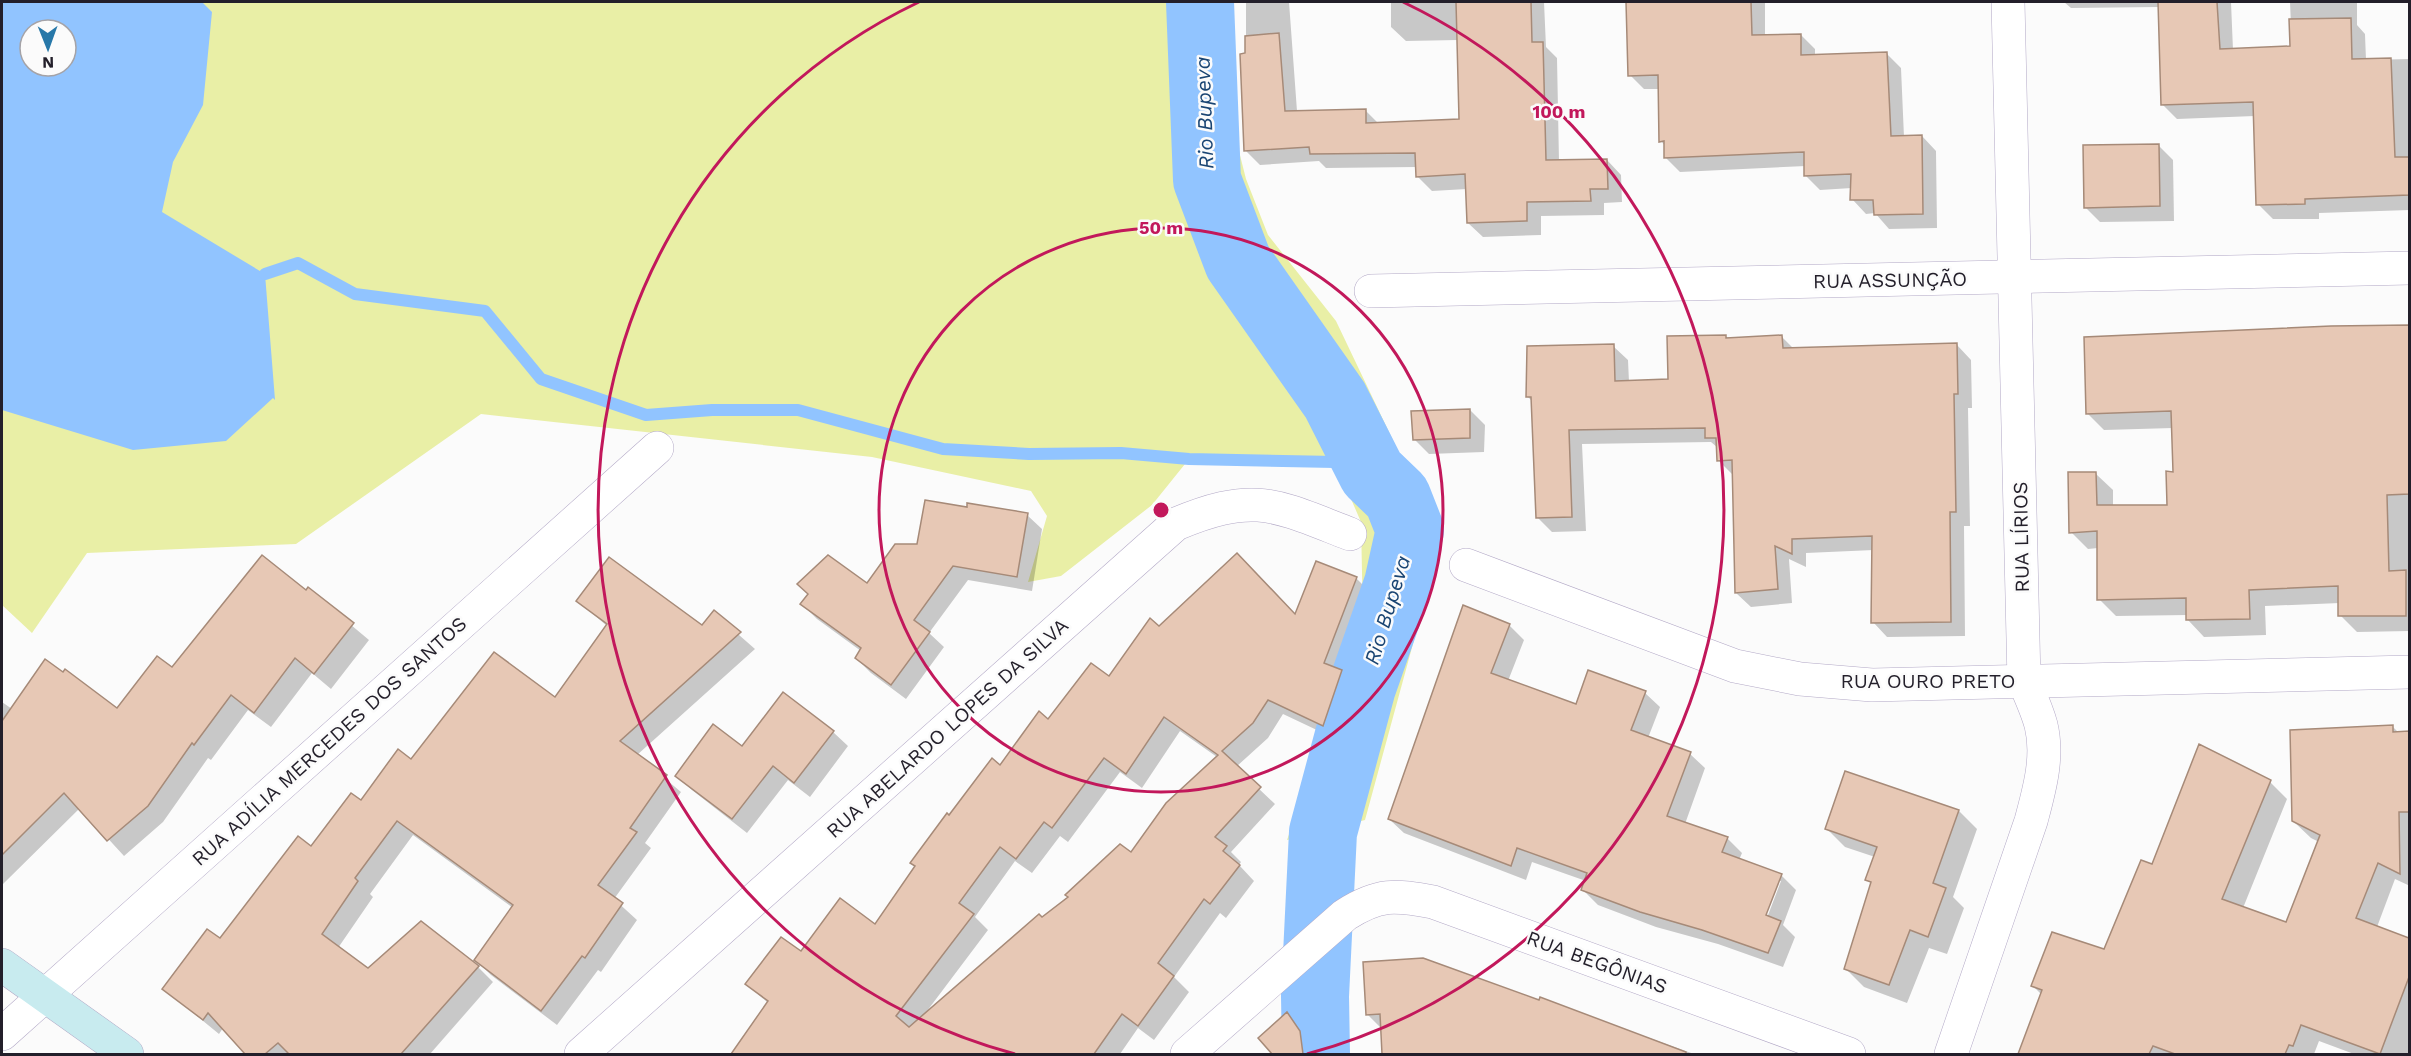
<svg xmlns="http://www.w3.org/2000/svg" width="2411" height="1056" font-family="'Work Sans',sans-serif">
	<rect width="100%" height="100%" fill="#fbfbfb"/>
	<!-- green -->
	<path fill="#e9efa6" fill-rule="evenodd" d="M2 2H1224L1223 88 1246 179 1268 235 1336 321 1441 541 1365 820 1287 840 1363 623 1361 522 1335 462 1189 459 1152 505 1061 576 1028 582 1047 516 1031 491 872 457 481 414 296 544 87 553 32 633 2 605ZM30 30H66V66H30Z"/>
	<!-- water -->
	<path fill="#91c4ff" fill-rule="evenodd" d="M2 2H202L212 12 203 105 173 162 162 212 265 274 275 400 273 398 226 441 133 450 2 410ZM30 30H66V66H30Z"/>
	<!-- shadow -->
	<g fill="#0003" fill-rule="evenodd">
		<polygon points="1246,2 1289,2 1297,111 1365,110 1379,124 1461,121 1458,40 1406,41 1391,27 1391,2 1544,2 1546,47 1557,58 1559,161 1607,160 1621,175 1622,202 1604,203 1604,215 1541,216 1541,235 1483,237 1468,223 1467,189 1432,191 1417,176 1417,167 1326,168 1319,161 1260,165 1246,151"/>
		<polygon points="1628,2 1765,2 1765,36 1801,35 1815,49 1815,56 1887,54 1901,68 1904,137 1922,136 1936,151 1937,228 1889,229 1875,213 1866,214 1852,199 1852,188 1820,190 1806,176 1806,166 1680,172 1666,158 1665,146 1661,141 1660,89 1644,89 1630,75"/>
		<polygon points="2064,2 2231,2 2233,50 2292,48 2290,2 2357,2 2357,25 2365,34 2366,60 2410,59 2410,210 2319,213 2319,219 2273,219 2258,204 2255,116 2177,119 2162,104 2160,7 2071,8"/>
		<polygon points="2158,145 2173,160 2174,221 2100,222 2085,207"/>
		<polygon points="2410,326 2410,631 2357,632 2340,615 2340,603 2265,606 2266,635 2204,637 2188,620 2188,615 2116,616 2099,599 2098,548 2088,549 2071,532 2096,474 2113,490 2113,507 2168,506 2175,473 2173,428 2104,430 2087,413 2331,327"/>
		<polygon points="1782,337 1794,349 1957,345 1971,360 1972,408 1968,408 1970,526 1964,526 1965,636 1887,637 1873,622 1874,550 1806,553 1806,567 1789,559 1792,603 1751,607 1736,593 1733,475 1718,460 1718,448 1711,442 1582,444 1586,531 1552,532 1537,517 1532,401 1528,397 1613,346 1628,360 1629,382 1669,381 1669,338"/>
		<polygon points="1470,410 1485,425 1484,452 1429,454 1414,439"/>
		<polygon points="968,509 1027,515 1042,529 1032,591 968,580 929,633 944,647 906,699 871,673 856,658 861,651 817,619 802,604 867,585"/>
		<path d="M1356 578 1371 593 1342 671 1357 686 1338 740 1283 714 1268 738 1236 767 1275 804 1231 852 1241 862 1239 865 1254 881 1226 918 1220 913 1174 977 1189 992 1154 1040 1138 1028 1120 1054H733L768 1003 747 984 801 953 876 926 950 817 1048 721 1109 679 1159 628 1295 616ZM1180 731 1217 757 1131 854 1042 918 924 1015 988 930 975 917 1015 861 1032 873 1060 836 1068 842 1120 772 1142 788Z"/>
		<polygon points="308,589 369,640 331,689 312,673 271,727 248,710 211,760 208,758 163,822 124,856 80,808 3,884 2,882 2,702 12,709 118,710 172,669"/>
		<polygon points="578,601 703,627 714,613 755,649 637,755 681,792 645,843 651,848 614,899 637,920 601,972 598,970 557,1025 491,975 476,960 513,908 413,835 370,894 373,897 338,948 368,970 478,967 493,982 430,1054 247,1054 223,1028 219,1034 164,989 220,940 361,802 411,761 555,699 607,626"/>
		<path d="M1509 625 1524 640 1508 681 1577 706 1645 693 1660 707 1648 738 1690 754 1705 768 1685 824 1727 838 1742 853 1739 860 1781 875 1796 890 1783 925 1795 937 1783 967 1718 944 1656 927 1598 905 1583 890 1586 881 1532 862 1526 880 1404 833 1389 819ZM1778 881H1781L1765 923 1762 922Z"/>
		<polygon points="2393,727 2399,733 2410,733 2410,886 2395,879 2377,927 2410,939 2410,1054 2354,1054 2319,1041 2314,1054 2023,1054 2020,1052 2042,995 2033,986 2105,951 2153,866 2270,782 2287,799 2243,908 2287,924 2319,842 2311,838 2293,821"/>
		<polygon points="833,732 848,746 810,797 788,780 747,833 692,790 677,776 743,748"/>
		<polygon points="1959,811 1977,829 1953,897 1964,908 1947,954 1929,948 1907,1003 1864,987 1845,968 1872,885 1867,879 1875,857 1845,847 1826,828"/>
		<polygon points="1541,999 1694,1054 1383,1054 1382,1029 1367,1014 1540,1001"/>
		<polygon points="1287,1014 1305,1032 1318,1054 1274,1054 1260,1038"/>
	</g>
	<g fill="none" stroke-linecap="round" stroke-linejoin="round">
		<!-- stream -->
		<polyline stroke="#91c4ff" stroke-width="12" points="265,274 298,263 355,294 485,311 541,379 646,415 712,410 798,410 943,449 1029,454 1121,453 1189,459 1335,462 1372,473"/>
		<!-- river -->
		<polyline stroke="#91c4ff" stroke-width="68" points="1200,2 1207,180 1238,262 1335,400 1372,473 1397,497 1410,530 1398,584 1362,687 1323,832 1315,996 1316,1054"/>
	</g>
	<!-- building -->
	<g fill="#e7c8b5" stroke="#a68a78" stroke-width="1.5" fill-rule="evenodd">
		<polygon points="1456,2 1531,2 1532,42 1543,42 1546,160 1607,159 1608,189 1590,189 1591,201 1527,202 1527,221 1467,223 1465,174 1416,177 1415,153 1310,154 1309,147 1244,151 1240,54 1245,53 1245,36 1279,33 1285,111 1366,109 1366,123 1459,119"/>
		<polygon points="1626,2 1751,2 1752,35 1801,34 1801,55 1887,52 1891,136 1922,135 1923,214 1874,215 1873,200 1850,200 1851,174 1804,176 1804,152 1664,158 1664,141 1659,142 1658,75 1628,76"/>
		<polygon points="2158,2 2217,2 2220,49 2290,46 2289,19 2351,18 2352,59 2391,58 2395,157 2409,157 2409,195 2305,199 2305,204 2256,205 2253,102 2161,105"/>
		<polygon points="2159,144 2160,206 2084,208 2083,145"/>
		<polygon points="2409,325 2409,494 2387,495 2389,571 2406,570 2406,616 2338,616 2338,586 2249,590 2250,619 2186,620 2186,598 2097,600 2097,531 2069,533 2068,472 2096,472 2097,505 2167,505 2166,471 2173,472 2171,411 2086,414 2084,337 2331,326"/>
		<polygon points="1726,335 1726,338 1782,335 1783,348 1957,343 1958,394 1954,394 1956,512 1950,512 1951,622 1871,623 1872,536 1792,539 1792,554 1775,546 1778,589 1735,593 1732,460 1717,461 1716,438 1705,438 1705,428 1569,430 1572,517 1536,518 1531,397 1526,397 1527,346 1614,344 1615,381 1668,379 1667,336"/>
		<polygon points="1470,409 1470,438 1413,440 1411,411"/>
		<polygon points="925,500 967,507 967,503 1028,513 1017,577 953,566 914,620 930,632 891,685 855,658 861,648 800,604 808,594 797,584 828,555 867,583 895,544 917,544"/>
		<path d="M1237 553 1295 614 1316 561 1357 577 1324 663 1342 670 1323 726 1268 700 1253 723 1222 751 1261 787 1215 837 1227 846 1223 851 1240 865 1210 904 1204 899 1158 963 1174 976 1138 1026 1122 1014 1094 1054H731L768 1001 745 984 781 937 801 951 840 898 875 924 915 866 910 863 947 813 949 815 992 758 1000 765 1039 711 1048 719 1091 663 1109 676 1150 618 1159 626ZM1164 717 1218 755 1166 803 1131 852 1120 844 1065 895 1068 897 1042 917 1039 914 909 1027 896 1016 974 914 959 903 1000 847 1016 859 1044 822 1052 828 1104 758 1126 774Z"/>
		<polygon points="262,555 306,590 308,587 354,623 314,674 295,658 254,713 231,695 194,745 192,743 148,806 107,841 64,793 2,855 2,721 45,659 63,672 65,669 117,708 157,656 172,667"/>
		<polygon points="609,557 702,625 714,610 741,632 620,741 667,775 630,828 637,832 598,885 623,903 585,958 582,956 541,1011 474,960 513,905 397,821 355,878 358,881 322,934 368,968 421,921 479,966 401,1054 289,1054 278,1043 265,1054 245,1054 208,1013 203,1020 162,989 207,929 220,938 298,836 311,846 351,793 361,800 398,749 411,759 494,652 555,697 607,624 576,601"/>
		<polygon points="1463,605 1510,624 1491,673 1576,704 1588,670 1646,691 1631,730 1691,752 1667,816 1728,837 1722,852 1782,874 1766,915 1781,921 1768,953 1702,930 1640,912 1581,890 1587,873 1517,848 1511,866 1388,819"/>
		<polygon points="783,692 834,731 794,783 773,766 732,819 675,776 713,724 742,746"/>
		<polygon points="2393,725 2393,732 2409,731 2409,812 2399,812 2400,874 2378,863 2356,918 2409,938 2409,977 2380,1054 2301,1025 2293,1046 2289,1045 2285,1054 2175,1054 2153,1046 2149,1054 2018,1054 2042,990 2031,986 2052,932 2104,949 2141,860 2152,864 2199,744 2271,780 2222,899 2286,922 2320,835 2292,821 2290,730"/>
		<polygon points="1845,771 1959,810 1933,883 1946,888 1928,937 1910,930 1889,985 1844,969 1871,882 1865,880 1877,847 1825,829"/>
		<polygon points="1423,958 1539,1000 1540,997 1686,1052 1686,1054 1382,1054 1380,1014 1366,1015 1363,962"/>
		<polygon points="1287,1012 1300,1031 1303,1054 1272,1054 1258,1038"/>
	</g>
	<g fill="none" stroke-linecap="round" stroke-linejoin="round">
		<!-- street casing -->
		<g stroke="#b3a9c7" stroke-width="34">
			<g id="street">
				<polyline points="1371,291 2410,268"/>
				<polyline points="1466,565 1735,666 1800,679 1872,685 2410,672"/>
				<polyline points="2,1034 657,448"/>
				<path d="M581 1054 1176 524C1255 491 1275 505 1350 534"/>
				<path d="M1187 1054 1345 915C1379 893 1395 895 1433 902L1849 1054"/>
				<path d="M1951 1054 2031 821C2039 791 2049 757 2041 725 2037 710 2030 695 2024 681L2008 2"/>
			</g>
		</g>
		<!-- secondary casing -->
		<g stroke="#b3a9c7" stroke-width="34">
			<polyline id="secondary" points="2,965 127,1054"/>
		</g>
		<!-- street -->
		<use href="#street" stroke="#fff" stroke-width="33"/>
		<!-- secondary -->
		<use href="#secondary" stroke="#c8ebef" stroke-width="33"/>
	</g>
	<!-- distance rings -->
	<g fill="none" stroke="#c2185b" stroke-width="3">
		<circle cx="1161" cy="510" r="282"/>
		<path d="M1015 1054A563 563 0 0 1 919 2M1403 2A563 563 0 0 1 1307 1054"/>
	</g>
	<g text-anchor="middle" dominant-baseline="central" stroke-width="5" stroke-linejoin="round" paint-order="stroke">
		<!-- street labels -->
		<g font-size="20" fill="#231f2a" stroke="#fbfbfb">
			<text transform="translate(1890 280) rotate(-1)">RUA ASSUNÇÃO</text>
			<text transform="translate(2021 537) rotate(-91)">RUA LÍRIOS</text>
			<text x="1928" y="681">RUA OURO PRETO</text>
			<text transform="translate(947 728) rotate(-42)">RUA ABELARDO LOPES DA SILVA</text>
			<text transform="translate(329 741) rotate(-42)">RUA ADÍLIA MERCEDES DOS SANTOS</text>
			<text transform="translate(1597 962) rotate(20)">RUA BEGÔNIAS</text>
		</g>
		<!-- water labels -->
		<g font-size="21" font-style="italic" fill="#1a4573" stroke="#fbfbfb">
			<text transform="translate(1204 113) rotate(-92)">Rio Bupeva</text>
			<text transform="translate(1387 610) rotate(-73)">Rio Bupeva</text>
		</g>
	</g>
	<circle cx="1161" cy="510" r="9" fill="#c2185b" stroke="#fbfbfb" stroke-width="3"/>
	<g font-size="18" text-anchor="middle" font-weight="bold" fill="#c2185b" stroke="#fbfbfb" stroke-width="5" stroke-linejoin="round" paint-order="stroke">
		<text x="1559" y="118">100 m</text>
		<text x="1161" y="234">50 m</text>
	</g>
	<!-- border -->
	<rect width="2411" height="1056" fill="none" stroke="#231f2a" stroke-width="6"/>
	<!-- north arrow -->
	<g transform="translate(48 48) rotate(179)"><circle r="28" fill="#fbfbfb" stroke="#a5a3a7" stroke-width="1.5"/>
	<path d="M0-4.5L10 22L0 15L-10 22Z" fill="#2778a9"/>
	<text y="-9" font-size="16" font-weight="bold" text-anchor="middle" fill="#231f2a">N</text>
	</g>
</svg>
